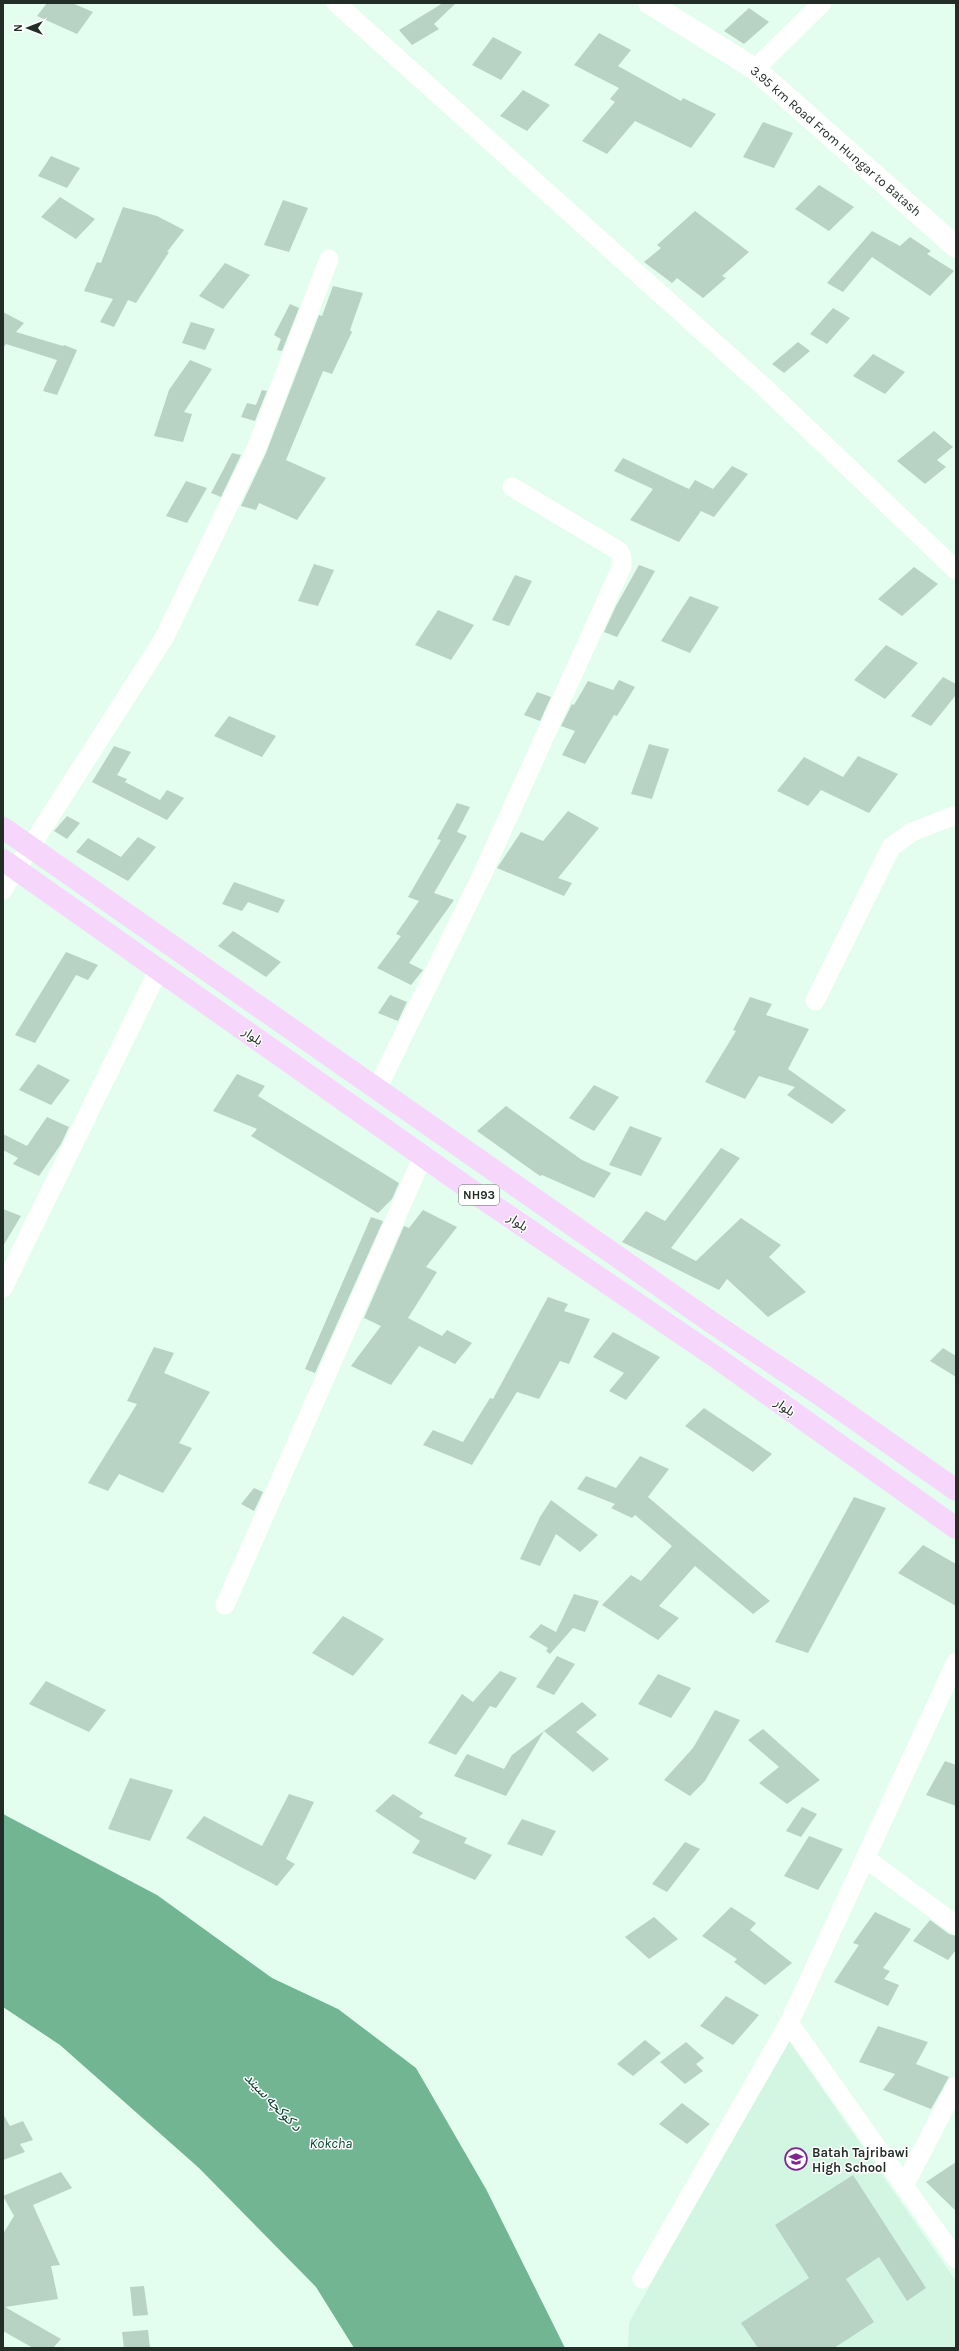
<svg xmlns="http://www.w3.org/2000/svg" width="959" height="2351" font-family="Karla,'Noto Sans Arabic',sans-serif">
	<rect width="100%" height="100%" fill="#e3feef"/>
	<!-- built -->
	<polygon fill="#d3f6e2" points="787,2038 956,2281 956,2348 628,2348 629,2323"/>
	<!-- water -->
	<polygon fill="#72b592" points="3,1814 157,1895 272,1978 338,2009 416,2068 486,2189 565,2348 354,2348 316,2287 199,2168 60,2045 3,2007"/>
	<!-- building -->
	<g fill="#b8d2c3">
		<polygon points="47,3 72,3 93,12 77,34 37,16"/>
		<polygon points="443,3 456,3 434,24 439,29 412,45 399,30"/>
		<polygon points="749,8 769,22 744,44 724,31"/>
		<polygon points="599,33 631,50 618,66 681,101 683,98 716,114 691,148 635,121 607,154 582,141 615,102 610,99 619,88 574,65"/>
		<polygon points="493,37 522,52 501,80 472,65"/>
		<polygon points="523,90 550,105 527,131 500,116"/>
		<polygon points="763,122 793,133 774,168 743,157"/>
		<polygon points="51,156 80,168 67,188 38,176"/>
		<polygon points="819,185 854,207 829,231 795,209"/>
		<polygon points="60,197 95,219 76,239 41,217"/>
		<polygon points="283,200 308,208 289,252 264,245"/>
		<polygon points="123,207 157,216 184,230 167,252 169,252 136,303 128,300 114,327 100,322 113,299 84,291 97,262 101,263"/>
		<polygon points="695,211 749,252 722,276 726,278 703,298 677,278 672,283 644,262 661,248 657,245"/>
		<polygon points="872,231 900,246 910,237 931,251 927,254 954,271 930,296 872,257 843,292 827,283"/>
		<polygon points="225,263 250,275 223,309 199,296"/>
		<polygon points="333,286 363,293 350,330 352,332 332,374 323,371 286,460 326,478 297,520 259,503 256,510 241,506 266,453 319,315 322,316"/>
		<polygon points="290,304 299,308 282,351 277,350 281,339 274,335"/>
		<polygon points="833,308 850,318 827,344 810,334"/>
		<polygon points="3,312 24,323 16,332 63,346 64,345 77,350 57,395 43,391 57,360 6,344 3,348"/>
		<polygon points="191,322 215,329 205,350 182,343"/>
		<polygon points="798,342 810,351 784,373 772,364"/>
		<polygon points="873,354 905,372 885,394 853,376"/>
		<polygon points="190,360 212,369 184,412 192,414 183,442 154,436 169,390"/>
		<polygon points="262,390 267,391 255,421 241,417 247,403 256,405"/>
		<polygon points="934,431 953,447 937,460 946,467 925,484 897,461"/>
		<polygon points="232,453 241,455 221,497 211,493"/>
		<polygon points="623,458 689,489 695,480 713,489 732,466 748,474 714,517 701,511 679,542 630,520 653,489 614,471"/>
		<polygon points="186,481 207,488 187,523 166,516"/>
		<polygon points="314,564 334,570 318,606 298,601"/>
		<polygon points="639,565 655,571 617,637 604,632 616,606"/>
		<polygon points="914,567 938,584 902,616 878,599"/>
		<polygon points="515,575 532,581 509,626 492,620"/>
		<polygon points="690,596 719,607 690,653 661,641"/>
		<polygon points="438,610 474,625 451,660 415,645"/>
		<polygon points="886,645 918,663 885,699 854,680"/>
		<polygon points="943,677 956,684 956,695 931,726 911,716"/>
		<polygon points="619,680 635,687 617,716 614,715 585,764 562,755 575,731 561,726 572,704 574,705 588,681 613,690"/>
		<polygon points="537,692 551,697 540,721 524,715"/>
		<polygon points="229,716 276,736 262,757 214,736"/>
		<polygon points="649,744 669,749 652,799 631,794"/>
		<polygon points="114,746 131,752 117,775 127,779 125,782 160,800 167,790 184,798 167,820 92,782"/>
		<polygon points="858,756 898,774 869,813 821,790 808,806 777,791 804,757 843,777"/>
		<polygon points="457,803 470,807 457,832 467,836 434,893 454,900 409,963 423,970 411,985 377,968 401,936 396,934 419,901 408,897 441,840 437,839"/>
		<polygon points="568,811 599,828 558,878 572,883 564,896 497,868 521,832 543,841"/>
		<polygon points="67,816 80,823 67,839 54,831"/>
		<polygon points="138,837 156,847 128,881 76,852 88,838 121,857"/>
		<polygon points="234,882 285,900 278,913 248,902 242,911 222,904"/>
		<polygon points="233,931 281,962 266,977 218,946"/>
		<polygon points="66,952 98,965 88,980 76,975 35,1043 15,1035"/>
		<polygon points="390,995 407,1002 398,1021 378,1013"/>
		<polygon points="750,997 772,1004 766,1015 809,1029 788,1069 846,1110 832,1124 787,1095 795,1087 759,1076 745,1099 705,1082 736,1031 733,1030"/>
		<polygon points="38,1064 70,1080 51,1105 19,1090"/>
		<polygon points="237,1074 265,1086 258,1096 399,1183 392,1199 378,1213 251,1136 257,1129 213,1111"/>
		<polygon points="594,1085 619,1097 594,1131 569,1118"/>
		<polygon points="506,1106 582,1160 611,1173 594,1198 542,1175 540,1176 477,1131"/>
		<polygon points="47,1117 69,1127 61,1144 39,1176 13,1164 18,1158 3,1150 3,1134 27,1146"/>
		<polygon points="630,1126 662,1138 641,1176 609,1165"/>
		<polygon points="721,1148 740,1158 671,1248 696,1261 741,1218 781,1245 769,1257 806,1292 768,1317 727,1279 719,1290 622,1242 646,1211 665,1221"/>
		<polygon points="3,1209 21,1216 3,1246"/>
		<polygon points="423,1210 457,1227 426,1267 437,1272 408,1318 442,1336 447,1330 472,1343 455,1364 419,1346 391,1385 351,1366 381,1326 364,1318 404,1226 409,1228"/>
		<polygon points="371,1217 383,1221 315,1373 305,1369"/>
		<polygon points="548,1297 568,1304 564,1311 590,1319 569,1364 560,1361 539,1399 517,1392 472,1465 423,1445 433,1430 463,1442 490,1398 493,1399"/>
		<polygon points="613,1332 660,1357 626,1400 609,1391 624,1373 593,1357"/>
		<polygon points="154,1347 174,1353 164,1373 210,1392 179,1443 192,1448 163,1493 119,1474 108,1491 88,1483 137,1404 127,1401"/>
		<polygon points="943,1348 956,1356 956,1377 930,1361"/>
		<polygon points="704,1408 772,1454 753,1472 685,1426"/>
		<polygon points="640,1456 669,1469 648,1497 770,1601 753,1614 695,1566 659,1606 679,1618 658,1640 602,1605 631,1575 641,1581 672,1546 635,1515 632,1518 611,1508 615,1504 577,1489 586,1476 616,1488"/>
		<polygon points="254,1488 263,1492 254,1511 241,1504"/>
		<polygon points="854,1497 886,1508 808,1653 775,1642"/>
		<polygon points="551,1500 598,1535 580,1552 556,1534 540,1566 520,1559 540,1517"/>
		<polygon points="923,1545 956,1564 956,1606 898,1573"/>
		<polygon points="574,1594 599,1601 585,1632 573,1628 550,1654 546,1651 548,1648 529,1637 541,1624 556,1632"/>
		<polygon points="343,1616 384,1639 353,1676 312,1653"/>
		<polygon points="557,1656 575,1664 554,1695 536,1687"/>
		<polygon points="500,1671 517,1678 496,1708 490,1706 456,1755 428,1743 462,1694 473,1702"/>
		<polygon points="658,1674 691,1688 671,1718 638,1704"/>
		<polygon points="46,1681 106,1710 89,1732 29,1704"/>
		<polygon points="582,1702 597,1715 576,1732 609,1759 593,1772 544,1731"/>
		<polygon points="715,1710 740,1720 705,1781 690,1796 664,1780 693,1748"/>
		<polygon points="763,1729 820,1780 787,1804 759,1783 779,1767 748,1740"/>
		<polygon points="544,1731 506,1796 454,1776 467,1754 504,1769 512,1755"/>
		<polygon points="945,1761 956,1765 956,1806 926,1795"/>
		<polygon points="130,1778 173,1790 150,1841 108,1829"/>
		<polygon points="289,1794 314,1802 286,1859 295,1864 277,1886 186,1838 204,1816 262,1846"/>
		<polygon points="393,1794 423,1813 419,1817 467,1838 464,1843 492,1855 475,1880 412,1853 420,1841 375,1811"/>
		<polygon points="802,1807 817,1814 801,1837 786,1831"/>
		<polygon points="522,1819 556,1831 542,1856 507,1844"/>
		<polygon points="809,1836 843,1849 818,1890 784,1876"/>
		<polygon points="685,1842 700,1849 667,1892 652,1884"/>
		<polygon points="731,1907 756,1923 750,1930 792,1963 765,1985 734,1962 737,1959 702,1936"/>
		<polygon points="875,1912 911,1929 883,1968 890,1971 884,1979 899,1985 888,2006 834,1982 859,1945 853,1943"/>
		<polygon points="654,1917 678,1939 649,1959 625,1937"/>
		<polygon points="930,1920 949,1934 956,1936 956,1950 948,1960 913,1941"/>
		<polygon points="726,1996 759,2015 733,2045 700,2026"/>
		<polygon points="878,2026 928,2042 916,2064 949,2077 931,2109 883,2090 895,2074 859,2062"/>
		<polygon points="645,2040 661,2053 633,2076 617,2064"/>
		<polygon points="686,2042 704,2058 696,2064 703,2071 685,2084 660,2062"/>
		<polygon points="682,2103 710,2124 687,2144 659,2124"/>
		<polygon points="3,2114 10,2126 23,2121 33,2140 20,2144 25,2152 3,2160"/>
		<polygon points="956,2162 956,2211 926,2182"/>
		<polygon points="61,2172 72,2188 33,2205 60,2265 51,2266 58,2299 5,2307 61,2339 53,2348 33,2348 3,2331 3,2234 14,2216 3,2196"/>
		<polygon points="853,2175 926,2288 907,2301 879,2257 846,2279 874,2322 834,2348 758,2348 741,2323 809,2278 775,2225"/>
		<polygon points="144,2286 148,2315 133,2316 130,2287"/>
		<polygon points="148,2330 150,2348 124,2348 122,2332"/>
	</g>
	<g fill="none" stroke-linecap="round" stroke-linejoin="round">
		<!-- street -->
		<g stroke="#fff" stroke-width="19">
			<polyline points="336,3 763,386 956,570"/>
			<polyline points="755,69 822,3"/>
			<polyline points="3,890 164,638 256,449 329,259"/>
			<polyline points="815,1001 891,847 912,832 956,815"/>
			<polyline points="377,1089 481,877 622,566 622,558 619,551 512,487"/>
			<polyline points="3,1288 159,969"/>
			<polyline points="225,1605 423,1156"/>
			<polyline points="865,1858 956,1925"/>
			<polyline points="789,2023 956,2259"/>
			<polyline points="904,2186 956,2086"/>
			<polyline points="642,2279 789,2023 956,1662"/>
		</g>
		<!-- secondary -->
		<polyline stroke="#fff" stroke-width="22" points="649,3 755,69 956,247"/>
		<!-- primary -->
		<g stroke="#f7d6fb" stroke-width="22">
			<polyline points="3,828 714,1324 816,1392 956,1490"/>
			<polyline points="3,860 485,1200 717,1358 956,1528"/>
		</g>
	</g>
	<!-- icons -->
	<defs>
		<g id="school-ring" transform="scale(1.15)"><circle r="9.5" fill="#fff" stroke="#82248f" stroke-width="1.5"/><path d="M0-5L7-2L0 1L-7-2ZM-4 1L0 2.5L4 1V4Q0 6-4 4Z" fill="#82248f"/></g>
	</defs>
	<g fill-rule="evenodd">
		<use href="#school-ring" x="796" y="2159"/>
	</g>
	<g text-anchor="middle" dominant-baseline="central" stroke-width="3" stroke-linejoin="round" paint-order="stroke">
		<!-- shield labels -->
		<rect fill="#fff" stroke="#656c68" stroke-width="1" x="459" y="1185" width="40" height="20" rx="3"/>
		<g font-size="12" font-weight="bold" fill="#232d27">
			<text x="479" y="1195">NH93</text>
		</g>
		<!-- street labels -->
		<g font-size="13" fill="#232d27" stroke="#fff">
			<text transform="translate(836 141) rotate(41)">3.95 km Road From Hungar to Batash</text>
			<text transform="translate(253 1036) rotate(35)">بلوار</text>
			<text transform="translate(518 1222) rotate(34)">بلوار</text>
			<text transform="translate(785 1407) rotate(36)">بلوار</text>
		</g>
		<!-- poi labels -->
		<g font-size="13" font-weight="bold" fill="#232d27" stroke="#fff" text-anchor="start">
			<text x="812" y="2152">Batah Tajribawi<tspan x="812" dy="15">High School</tspan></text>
		</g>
		<!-- water labels -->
		<g font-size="14" font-style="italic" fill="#023d26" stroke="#fff">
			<text transform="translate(273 2102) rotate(46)">د کوکچه سیند</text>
			<text x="331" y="2143">Kokcha</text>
		</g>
	</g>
	<!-- border -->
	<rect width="959" height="2351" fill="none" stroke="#232d27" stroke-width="8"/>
	<!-- north arrow -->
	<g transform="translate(28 28) rotate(270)" stroke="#ffffff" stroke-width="3" paint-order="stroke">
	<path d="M0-3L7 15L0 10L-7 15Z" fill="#232d27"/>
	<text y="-6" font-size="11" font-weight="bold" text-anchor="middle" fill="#232d27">N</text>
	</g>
</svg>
